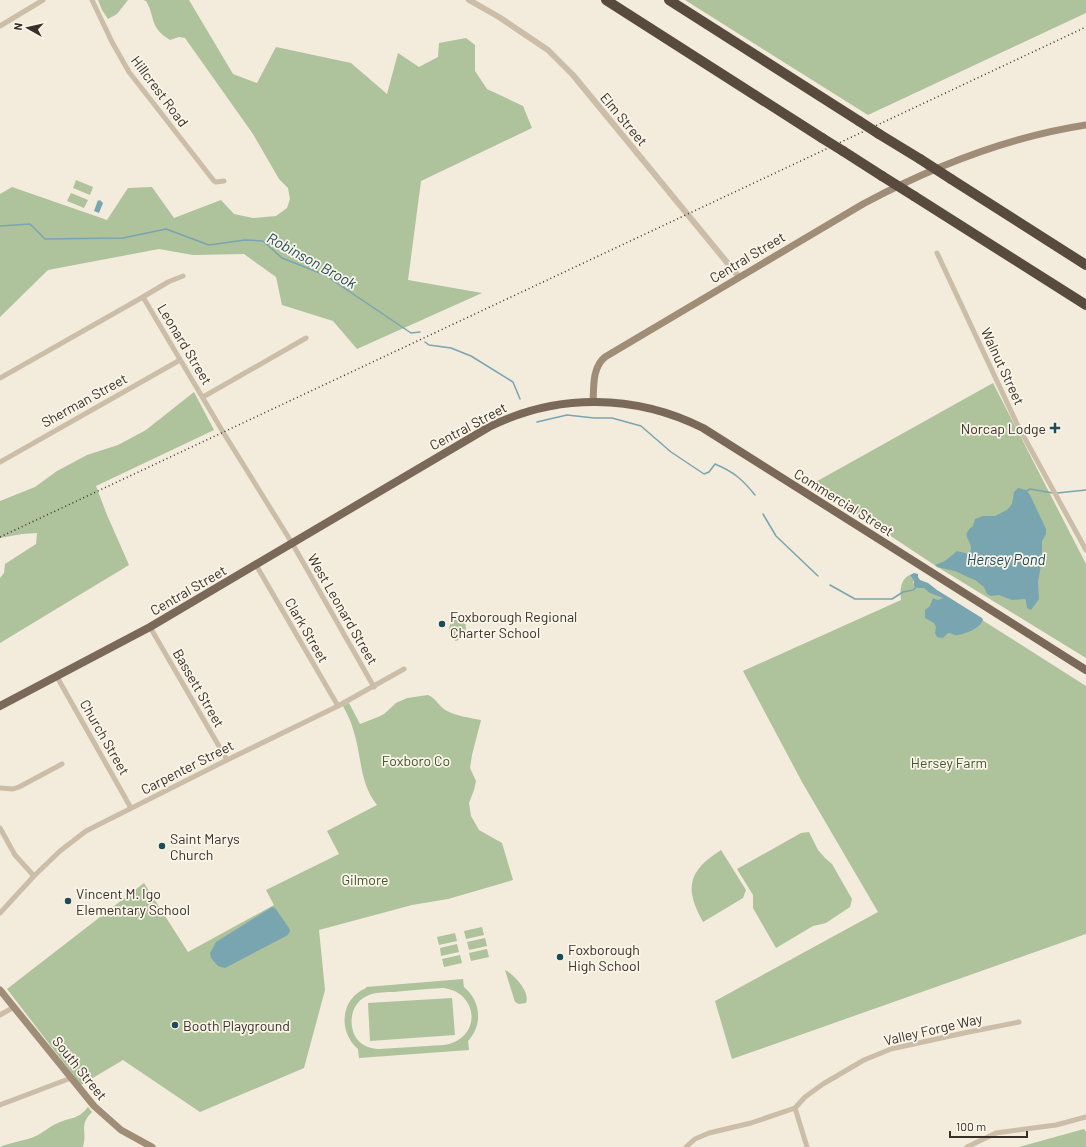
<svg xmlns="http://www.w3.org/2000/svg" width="1086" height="1147" font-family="Barlow,sans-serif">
	<rect width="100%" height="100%" fill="#f3ebdb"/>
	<!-- green -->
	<g fill="#aec29b" fill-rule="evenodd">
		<polygon points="98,0 128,0 117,14 108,19 102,10"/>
		<path d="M143 0H189L233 74 257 83 276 47 351 63 387 94 398 53 419 67 438 57 439 43 466 38 475 45V71L487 89 523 106 532 128 421 181 408 280 482 293 357 349 333 321 282 305 276 277 244 254 193 255 159 249 48 270 0 317V194L12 187 107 220 128 188 152 187 174 218 221 200 234 214 253 218 276 216 287 208 290 199 288 188 279 179 253 134 185 38 179 37 170 40C149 27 156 18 146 1Z"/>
		<polygon points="685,0 1086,0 1086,13 868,115"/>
		<polygon points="76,180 93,187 90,195 73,188"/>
		<polygon points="71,193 88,200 84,208 67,201"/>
		<polygon points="993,383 1086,564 1086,658 936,566 812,484"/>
		<polygon points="194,392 214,430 96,486 107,515 129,565 0,643 0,578 4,573 5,564 36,544 37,533 22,534 0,538 0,501 35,487 57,471 87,455 118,445 146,430"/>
		<path d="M910 575 914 581 913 583 926 589 930 587 1086 686V934L732 1059 715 1001 878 912 802 782 743 671 901 600C900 591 900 579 910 575Z"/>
		<path d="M458 617C468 620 467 631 463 638L456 641C447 637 447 627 453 620Z"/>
		<path d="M428 695C436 698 439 707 447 711 457 716 470 718 481 720L472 755 470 768 476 781 474 790 469 803 471 816 479 830 502 843 513 880 448 899 412 905 319 930 325 990 304 1068 200 1112 123 1060 81 1085 7 989 144 883 188 952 274 905 266 890 339 854 327 831 377 805C359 783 362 755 353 729 351 721 347 714 343 706L349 703 360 724 378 717 384 714 396 703 407 698Z"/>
		<polygon points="809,832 818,850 826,859 832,864 852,899 850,907 826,923 813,926 776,948 753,908 753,895 737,869 801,833"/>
		<path d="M721 850 746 890 743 898 703 922C684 888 688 871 721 850Z"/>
		<polygon points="482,927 484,935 466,939 464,931"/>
		<polygon points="455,933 457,941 439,945 437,937"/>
		<polygon points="485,938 487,946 469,950 467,942"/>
		<polygon points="457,944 459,952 441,956 440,948"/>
		<polygon points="487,949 489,957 471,961 469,953"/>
		<polygon points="460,955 462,963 444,967 442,959"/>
		<path d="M505 970 507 971C516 977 530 992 526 1003L519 1004 515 1002Z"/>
		<path d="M463 979 464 987C481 1001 483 1025 468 1041L469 1050 359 1058 358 1049C338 1032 340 999 366 988V987ZM443 988C475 991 483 1031 452 1043 445 1046 436 1045 428 1046 412 1047 396 1048 379 1049 369 1049 358 1044 354 1034 348 1019 353 1001 369 995 377 992 386 992 394 992 410 990 427 989 443 988Z"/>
		<polygon points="452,998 455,1035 370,1041 368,1003"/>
		<path d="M88 1107 92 1112C78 1126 88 1131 83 1147H0C11 1142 25 1141 36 1136 44 1132 50 1126 58 1123 73 1116 76 1121 88 1107Z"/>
		<polygon points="1084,1129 1086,1132 1086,1147 1019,1147"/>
	</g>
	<!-- water -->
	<g fill="#79a5b1">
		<polygon points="98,200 99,201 100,200 103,203 99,213 94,211"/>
		<path d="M1018 488 1026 490 1030 495 1046 529V534L1042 541V559L1038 582 1039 599 1031 610 1027 608 1026 601 1025 599 1012 600 999 595 991 596 987 594 984 587 975 580 970 578 955 571 937 567 935 565 945 561 957 551 969 554C977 541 957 538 973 526L975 519 983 516H995L1007 510 1012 504 1014 492Z"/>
		<path d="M914 573 918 574V577L920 580 928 583 937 590 982 618 983 620C980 628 966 634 957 635 954 636 952 633 948 633L943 638 937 637 935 633 936 627 934 623 925 618V610L930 606 933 598 938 600 943 598 930 593 924 588H918L914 586V581L910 575Z"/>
		<polygon points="272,907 275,908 289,928 290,931 288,935 225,968 218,966 211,958 210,953 216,942"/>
	</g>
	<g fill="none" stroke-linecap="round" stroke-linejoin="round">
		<!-- stream -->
		<g stroke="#79a5b1" stroke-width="1.5">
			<polyline points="0,226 30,224 45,239 123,238 166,229 209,245 245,240 263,241 282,258 325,275 411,333 420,332"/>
			<polyline points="425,342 429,345 451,348 471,356 513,382 520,399"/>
			<path d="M537 422 567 415 594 418H612L641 426 671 452 704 474 709 472 715 464C734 472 742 479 755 495"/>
			<polyline points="1025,492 1030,489 1053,493"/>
			<polyline points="1057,493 1086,490"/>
			<polyline points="763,514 776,536 818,576"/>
			<polyline points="830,585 855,599 892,599 903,592 913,590 916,587"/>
		</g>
		<!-- minor -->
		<g stroke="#cbbda7" stroke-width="5">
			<polyline points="92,0 112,42 129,72 214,181 216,182 224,181"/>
			<polyline points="0,26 43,0"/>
			<polyline points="937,253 1018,426 1086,550"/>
			<polyline points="143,297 223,432 292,543 374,687"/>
			<polyline points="0,378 143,297 168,282 183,276"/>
			<polyline points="203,397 306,338"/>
			<polyline points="0,462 180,360"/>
			<polyline points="256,565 338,706"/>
			<polyline points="150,627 227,760"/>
			<polyline points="57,677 131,808"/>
			<polyline points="0,788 13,789 19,787 62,764"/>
			<polyline points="0,828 15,855 34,876"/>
			<polyline points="0,913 34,876 60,851 86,831 227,760 338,706 404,669"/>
			<polyline points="0,1015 14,1007"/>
			<polyline points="0,1105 71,1078"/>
			<polyline points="795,1108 807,1147"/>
			<polyline points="686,1147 695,1139 709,1133 751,1123 795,1108 805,1097 823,1084 864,1060 891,1049 964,1033 1019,1022"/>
			<polyline points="967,1147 996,1133 1056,1125 1086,1117"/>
		</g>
		<!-- tertiary -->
		<polyline stroke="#cbbda7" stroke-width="6" points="469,0 499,17 548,50 573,75 739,277"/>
		<!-- secondary -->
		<g stroke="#9f8d78" stroke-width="7">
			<path d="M593 402C594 386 592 368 605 357L863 204C932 167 1008 137 1086 125"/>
			<polyline points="0,990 94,1106 121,1130 152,1147"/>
		</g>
		<!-- primary -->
		<path stroke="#7a6958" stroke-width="8" d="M0 706 150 627 489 427C557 393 635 394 703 428L1086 670"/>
		<!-- motorway -->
		<g stroke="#584b3e" stroke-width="10">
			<polyline points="606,0 822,138"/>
			<polyline points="669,0 859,121"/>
			<polyline points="879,134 920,159"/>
			<polyline points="843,151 882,176"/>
			<polyline points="951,179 1086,265"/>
			<polyline points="914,196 1086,305"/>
		</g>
		<!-- rail -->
		<polyline stroke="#372f28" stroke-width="1.5" stroke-dasharray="1 3" stroke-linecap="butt" points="0,537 1086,27"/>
		<!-- motorway-bridge -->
		<g stroke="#584b3e" stroke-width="10">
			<polyline points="859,121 879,134"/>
			<polyline points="822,138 843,151"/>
			<polyline points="920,159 951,179"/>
			<polyline points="882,176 914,196"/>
		</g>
	</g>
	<!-- markers -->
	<g fill="#1c4b5a" stroke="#faf5e8" stroke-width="1.5">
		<path d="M1053 422h4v4h4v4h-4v4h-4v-4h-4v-4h4z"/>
		<circle cx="442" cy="624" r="4"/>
		<circle cx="162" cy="846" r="4"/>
		<circle cx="68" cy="901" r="4"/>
		<circle cx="560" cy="957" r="4"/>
		<circle cx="175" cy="1025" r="4"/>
	</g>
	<g text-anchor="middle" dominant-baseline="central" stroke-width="3.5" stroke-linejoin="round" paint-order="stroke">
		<!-- street labels -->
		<g font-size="14" fill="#372f28" stroke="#faf5e8">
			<text transform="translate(160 91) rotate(53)">Hillcrest Road</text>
			<text transform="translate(624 119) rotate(50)">Elm Street</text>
			<text transform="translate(747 257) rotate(-31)">Central Street</text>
			<text transform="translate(185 344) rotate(59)">Leonard Street</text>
			<text transform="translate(1003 366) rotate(65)">Walnut Street</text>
			<text transform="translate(84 400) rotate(-29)">Sherman Street</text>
			<text transform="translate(468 426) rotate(-28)">Central Street</text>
			<text transform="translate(844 502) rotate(32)">Commercial Street</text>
			<text transform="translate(188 590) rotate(-30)">Central Street</text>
			<text transform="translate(343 609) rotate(60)">West Leonard Street</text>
			<text transform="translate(307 630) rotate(60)">Clark Street</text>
			<text transform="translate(199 688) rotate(60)">Bassett Street</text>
			<text transform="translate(105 737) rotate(60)">Church Street</text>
			<text transform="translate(187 767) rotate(-27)">Carpenter Street</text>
			<text transform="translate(933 1029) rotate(-13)">Valley Forge Way</text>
			<text transform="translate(80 1068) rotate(51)">South Street</text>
		</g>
		<!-- poi labels -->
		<g font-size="14" fill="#372f28" stroke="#faf5e8" text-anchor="start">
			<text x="1046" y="428" text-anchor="end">Norcap Lodge</text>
			<text x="450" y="616">Foxborough Regional<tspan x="450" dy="16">Charter School</tspan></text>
			<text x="170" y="838">Saint Marys<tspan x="170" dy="16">Church</tspan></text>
			<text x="76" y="893">Vincent M. Igo<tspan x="76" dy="16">Elementary School</tspan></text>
			<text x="568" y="949">Foxborough<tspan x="568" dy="16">High School</tspan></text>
			<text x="183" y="1025">Booth Playground</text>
		</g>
		<!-- park labels -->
		<g font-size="14" fill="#3f562b" stroke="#faf5e8">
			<text x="416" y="760">Foxboro Co</text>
			<text x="949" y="762">Hersey Farm</text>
			<text x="365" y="879">Gilmore</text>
		</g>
		<!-- water labels -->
		<g font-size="15" font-style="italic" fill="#1c4b5a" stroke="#faf5e8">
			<text transform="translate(312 260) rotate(29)">Robinson Brook</text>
			<text x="1006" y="559">Hersey Pond</text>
		</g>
	</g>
	<!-- north arrow -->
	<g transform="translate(28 28) rotate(278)" stroke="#faf5e8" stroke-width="3" paint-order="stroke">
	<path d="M0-3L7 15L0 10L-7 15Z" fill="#372f28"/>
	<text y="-6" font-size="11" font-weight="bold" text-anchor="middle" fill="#372f28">N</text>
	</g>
	<!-- scale -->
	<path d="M950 1131v6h77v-6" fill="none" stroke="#372f28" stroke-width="2"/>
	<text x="956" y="1131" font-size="12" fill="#372f28" stroke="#faf5e8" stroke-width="3" paint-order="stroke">100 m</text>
</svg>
